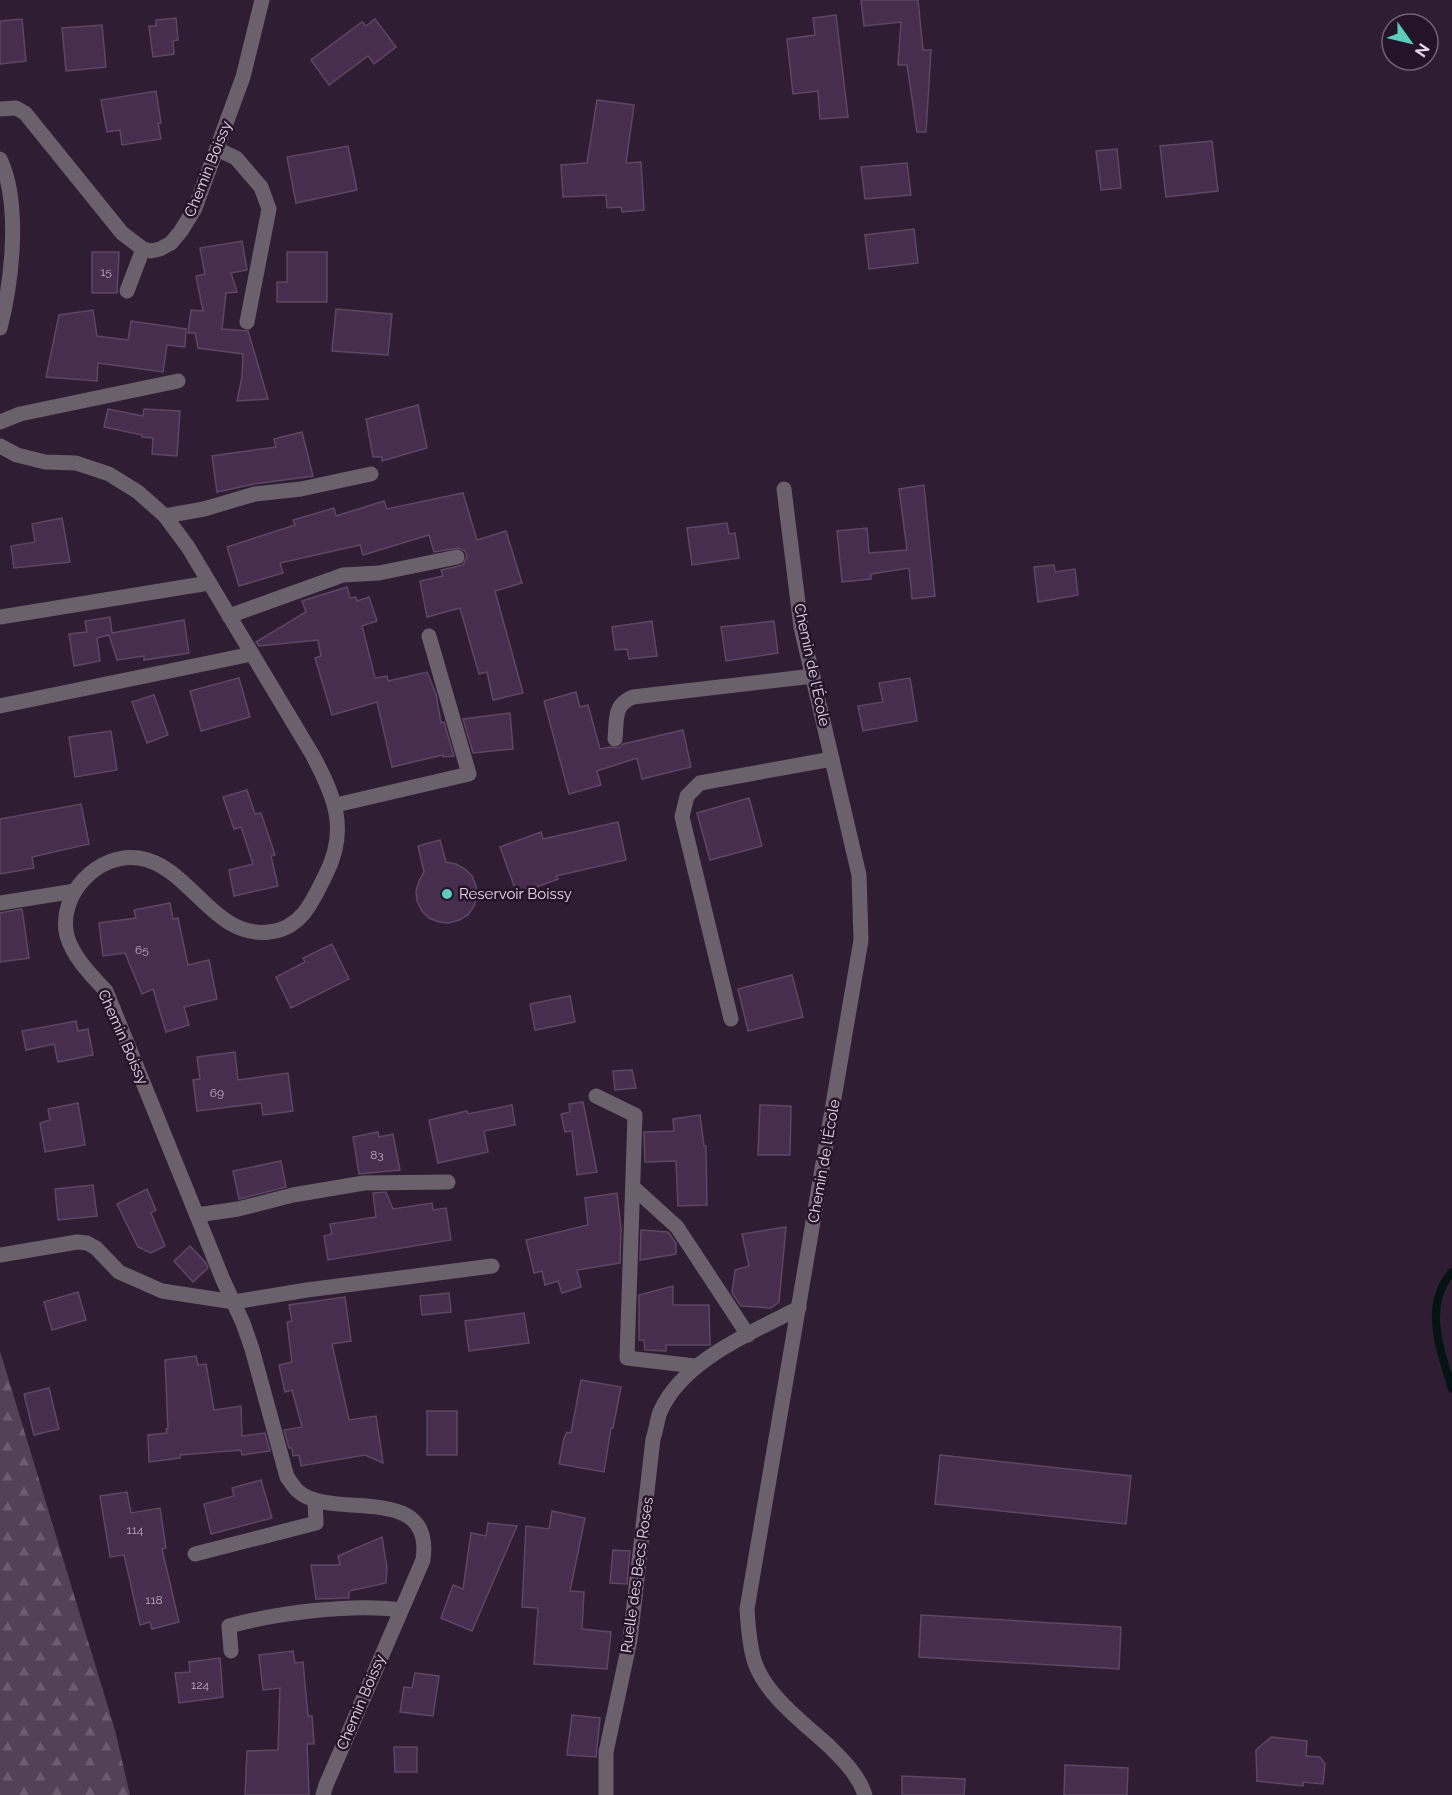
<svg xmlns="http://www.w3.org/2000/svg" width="1452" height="1795" font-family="Raleway,sans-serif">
	<defs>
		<pattern id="forest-firs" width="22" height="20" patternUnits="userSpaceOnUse" patternTransform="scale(1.5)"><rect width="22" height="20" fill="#534158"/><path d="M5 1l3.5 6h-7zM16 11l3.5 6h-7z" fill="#6c5c70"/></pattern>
	</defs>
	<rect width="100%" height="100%" fill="#2f1d33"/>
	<!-- forest -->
	<polygon fill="url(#forest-firs)" points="0,1351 115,1730 130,1795 0,1795"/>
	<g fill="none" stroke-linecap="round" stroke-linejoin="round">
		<!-- stream -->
		<path stroke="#031411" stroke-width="8" d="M1452 1272C1422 1306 1441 1351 1452 1389"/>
	</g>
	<!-- building -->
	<g fill="#472d4e" stroke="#5c4861" stroke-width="1.5">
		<polygon points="861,0 918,0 923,50 931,50 926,132 917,132 907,65 898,65 901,22 864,26"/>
		<polygon points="836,15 848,117 820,119 818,91 793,94 787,39 815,35 813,18"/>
		<polygon points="176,18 178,40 173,41 174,54 153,57 149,26 156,26 156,20"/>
		<polygon points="22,19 26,61 0,64 0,21"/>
		<polygon points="375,19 396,47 374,64 368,56 329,85 311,60 362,22 366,26"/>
		<polygon points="102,25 106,67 66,71 62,28"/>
		<polygon points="156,91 161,123 158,123 161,139 122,145 120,130 107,132 101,100"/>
		<polygon points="597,100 634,105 626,163 641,162 644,210 622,212 621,207 607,208 606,195 563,197 561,165 587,163"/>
		<polygon points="1212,141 1218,191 1166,197 1160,146"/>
		<polygon points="348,146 357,190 296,203 287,157"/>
		<polygon points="1117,149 1121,188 1101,190 1096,151"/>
		<polygon points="907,163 911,195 865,199 861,167"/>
		<polygon points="914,229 918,263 869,269 865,235"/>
		<polygon points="242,241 247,270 231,273 237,292 226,293 222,329 248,331 268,399 237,401 242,377 243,354 198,348 195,333 188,333 191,310 203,311 196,276 205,274 200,248"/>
		<polygon points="92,252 119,252 117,293 92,293"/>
		<polygon points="287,252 327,252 327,302 277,302 277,282 287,282"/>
		<polygon points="336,309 392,314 388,355 332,351"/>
		<polygon points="93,310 97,336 128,340 131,321 186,329 185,347 167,345 163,372 98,363 97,381 46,377 59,315"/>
		<polygon points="418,405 427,448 382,461 382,457 373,457 366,419"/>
		<polygon points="108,409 143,416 144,409 180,411 177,456 152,454 153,438 142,437 142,435 104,427"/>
		<polygon points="302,432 313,476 254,484 217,492 212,456 276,447 274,439"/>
		<polygon points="924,485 935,596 912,599 909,568 871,574 871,579 842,582 837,531 867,528 869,553 907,550 899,489"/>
		<polygon points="463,493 477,540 506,531 522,583 495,591 523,693 493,700 487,672 479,674 460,608 427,617 420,581 443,576 441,570 463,565 467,556 465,551 459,548 434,552 429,535 363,555 360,545 280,563 283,573 239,586 227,547 295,525 293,520 334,508 336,516 384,501 387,509"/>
		<polygon points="62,518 70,562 14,568 11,546 35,542 32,524"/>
		<polygon points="727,523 729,534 735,533 739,558 692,565 687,528"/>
		<polygon points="1054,565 1055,572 1075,569 1078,595 1038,602 1034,567"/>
		<polygon points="347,587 350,598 356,597 357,601 369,597 377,621 362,626 375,678 387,676 388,681 427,672 436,694 441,723 444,722 454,756 443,757 443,755 392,767 377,702 332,715 315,658 321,656 318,640 259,646 256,642 306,612 302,601"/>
		<polygon points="110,617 112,633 184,620 189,653 144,660 144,656 117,660 109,635 97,638 100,661 74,666 69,634 87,632 85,621"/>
		<polygon points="652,621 657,656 629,659 627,649 615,650 612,627"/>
		<polygon points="774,621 778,653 726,661 721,627"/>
		<polygon points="239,678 250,717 201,731 190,691"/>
		<polygon points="910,678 917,721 863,731 858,706 883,702 879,683"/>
		<polygon points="576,692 580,707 588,705 600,749 610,747 619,748 623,744 683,730 691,767 642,779 637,758 597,771 601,785 569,794 544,701"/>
		<polygon points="154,695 168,735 147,743 132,702"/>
		<polygon points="510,713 513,749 473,753 463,719"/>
		<polygon points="111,731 117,770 75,777 69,737"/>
		<polygon points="247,790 255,814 261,813 275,855 271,856 278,886 234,896 229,870 253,864 241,827 234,829 223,797"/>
		<polygon points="749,798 762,846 710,860 697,813"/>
		<polygon points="81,804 89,844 32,857 34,868 0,874 0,819"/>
		<polygon points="618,822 626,860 556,876 558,879 517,894 500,847 541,832 543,839"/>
		<polygon points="440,840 446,862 456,864 465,869 472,876 476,886 477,896 474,906 468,915 459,920 449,923 439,922 429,918 422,911 417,901 416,891 419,881 424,872 418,846"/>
		<polygon points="170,903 173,919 178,918 188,965 209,960 217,999 184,1007 189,1025 166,1032 153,989 142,994 125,953 103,956 99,923 136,918 134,910"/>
		<polygon points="22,909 29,958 0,962 0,913"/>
		<polygon points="332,944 349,979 291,1008 276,977 305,962 303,958"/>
		<polygon points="792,975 803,1017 748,1031 738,989"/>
		<polygon points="570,996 575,1022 535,1030 530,1004"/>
		<polygon points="76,1021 78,1031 88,1029 93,1055 58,1062 54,1044 26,1050 22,1031"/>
		<polygon points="235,1052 238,1080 288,1073 293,1111 263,1115 261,1103 197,1111 193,1080 200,1079 197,1057"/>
		<polygon points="632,1070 636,1088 615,1090 613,1071"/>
		<polygon points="583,1102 597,1172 577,1175 572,1131 565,1132 561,1114 570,1112 569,1104"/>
		<polygon points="78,1103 85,1145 45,1152 40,1123 50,1120 48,1109"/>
		<polygon points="512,1105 515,1125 484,1131 488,1152 438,1163 429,1120 467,1111 468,1114"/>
		<polygon points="760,1105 791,1106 790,1155 758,1155"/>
		<polygon points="700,1115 704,1146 706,1146 707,1205 678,1206 676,1161 645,1162 644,1132 674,1131 673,1119"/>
		<polygon points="378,1132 379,1137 393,1134 400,1170 359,1174 353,1137"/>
		<polygon points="281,1161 286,1187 239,1199 233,1171"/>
		<polygon points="93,1185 97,1216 58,1220 55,1189"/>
		<polygon points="147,1189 156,1210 151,1213 165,1246 151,1253 138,1247 117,1204"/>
		<polygon points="386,1192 393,1209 432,1203 433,1210 446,1208 451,1240 328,1260 324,1236 332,1234 330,1224 376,1217 373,1193"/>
		<polygon points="617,1193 621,1229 620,1263 577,1270 581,1287 562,1293 558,1281 545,1285 542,1271 534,1273 526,1240 588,1225 585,1198"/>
		<polygon points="786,1227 779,1302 771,1308 741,1306 732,1293 735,1270 749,1266 742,1234"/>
		<polygon points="641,1230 668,1232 676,1243 676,1254 640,1260"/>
		<polygon points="190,1246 206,1263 208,1268 193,1282 174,1261"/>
		<polygon points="673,1286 673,1305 709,1305 710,1345 666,1345 666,1351 645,1350 644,1340 639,1340 639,1295"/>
		<polygon points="78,1292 86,1320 52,1330 44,1302"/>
		<polygon points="449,1293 451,1312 422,1315 420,1296"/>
		<polygon points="345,1297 351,1341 332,1344 349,1420 376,1416 383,1463 365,1455 301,1466 299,1455 293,1456 292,1448 289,1448 284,1430 302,1427 292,1390 285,1392 279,1365 292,1362 287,1322 292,1321 289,1305"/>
		<polygon points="524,1313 529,1343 469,1351 465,1321"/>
		<polygon points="196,1356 198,1365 206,1364 214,1410 241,1406 242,1436 265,1433 270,1451 242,1455 241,1450 180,1455 180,1458 149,1462 148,1435 167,1433 166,1429 168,1429 165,1360"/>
		<polygon points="581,1380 621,1387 613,1428 611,1428 604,1472 559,1464 564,1438 567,1432 571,1433"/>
		<polygon points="49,1388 59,1429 34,1435 24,1394"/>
		<rect x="427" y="1411" width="30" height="44"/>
		<polygon points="940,1455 1131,1476 1126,1524 935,1504"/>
		<polygon points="261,1480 272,1518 211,1534 204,1504 234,1496 232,1488"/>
		<polygon points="127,1492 131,1513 160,1508 166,1548 162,1549 179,1622 152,1629 150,1622 140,1625 124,1555 110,1557 100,1496"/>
		<polygon points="552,1511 585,1518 570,1591 584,1592 582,1629 611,1632 607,1669 534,1664 538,1608 522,1607 526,1526 549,1529"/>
		<polygon points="488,1523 517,1526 472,1631 441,1618 453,1585 463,1589 471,1533 486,1536"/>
		<polygon points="382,1537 387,1568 386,1583 349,1591 349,1598 316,1599 311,1565 340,1565 338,1556"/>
		<polygon points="613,1550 630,1551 627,1584 610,1583"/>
		<polygon points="921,1615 1121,1627 1119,1669 919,1657"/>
		<polygon points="293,1651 295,1663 303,1662 308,1716 312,1716 314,1744 307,1744 309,1795 245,1795 247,1751 278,1750 280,1688 263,1690 259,1655"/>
		<polygon points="220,1658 223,1697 179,1703 175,1673 190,1672 189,1662"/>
		<polygon points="415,1673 439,1676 433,1716 400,1712 404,1687 412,1688"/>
		<polygon points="572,1715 600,1718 596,1757 567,1755"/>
		<polygon points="1271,1737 1307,1741 1306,1756 1320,1757 1325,1764 1323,1784 1303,1782 1303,1786 1257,1781 1256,1750"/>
		<polygon points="394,1747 417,1747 417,1772 395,1772"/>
		<polygon points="1065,1765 1128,1768 1127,1795 1064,1795"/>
		<polygon points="902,1776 965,1779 964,1795 902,1795"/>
	</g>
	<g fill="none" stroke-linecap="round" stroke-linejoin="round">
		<!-- minor -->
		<g stroke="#6a616c" stroke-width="15">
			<polyline points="0,109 16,108 25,113 122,233 143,249 151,251 160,249 171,243 181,231 195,208 243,77 262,0"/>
			<polyline points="217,149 236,158 261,187 269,209 247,322"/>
			<path d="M0 159C21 203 12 282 0 328"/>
			<polyline points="127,291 143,249"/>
			<polyline points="0,422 20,414 178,381"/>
			<path d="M0 446 17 455 45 462 76 463 109 474 138 492 165 516 188 547 312 754C334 795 349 829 326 874 313 900 302 929 269 932 213 939 190 866 139 858 98 852 57 895 67 936 73 957 91 975 106 991L223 1280 243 1323 252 1349 287 1477C291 1482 294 1488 299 1492 334 1521 434 1481 423 1560L326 1785 323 1795"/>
			<path d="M784 489 801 627 859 875 861 940 747 1609C748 1626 749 1643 754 1660 764 1694 804 1723 830 1747 844 1761 859 1776 865 1795"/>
			<polyline points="165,516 204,509 255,494 301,489 371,474"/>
			<polyline points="229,616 343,575 379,573 457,557"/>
			<polyline points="0,617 209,583"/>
			<polyline points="0,706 252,654"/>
			<path d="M615 739C617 720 613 705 633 697L813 676"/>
			<polyline points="336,805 469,774 429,636"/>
			<polyline points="0,903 75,891"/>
			<polyline points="731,1019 682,817 687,796 700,783 832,759"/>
			<polyline points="596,1096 635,1115 627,1358 695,1366"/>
			<polyline points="634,1188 677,1227 748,1335"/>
			<polyline points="197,1215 238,1209 293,1195 364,1183 448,1182"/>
			<polyline points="0,1255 77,1242 87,1243 96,1248 119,1272 162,1291 234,1302 307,1290 492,1266"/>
			<polyline points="195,1554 316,1523 315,1500"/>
			<path d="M231 1651 229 1626C276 1613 353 1603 401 1610"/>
			<path d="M606 1795V1752L630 1640 653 1439C656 1431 657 1420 660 1412 683 1360 751 1333 799 1308"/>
		</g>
	</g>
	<!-- markers -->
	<circle fill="#5acebd" stroke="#251429" stroke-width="2" cx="447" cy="894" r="6"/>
	<g text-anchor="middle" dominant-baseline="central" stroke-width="5" stroke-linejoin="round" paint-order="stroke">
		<!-- number labels -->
		<g font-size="12" fill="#bdadc1">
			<text x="106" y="272">15</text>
			<text x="142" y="950">65</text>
			<text x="217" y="1093">69</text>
			<text x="377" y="1155">83</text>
			<text x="135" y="1530">114</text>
			<text x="154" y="1600">118</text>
			<text x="200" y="1685">124</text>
		</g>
		<!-- street labels -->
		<g font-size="15" fill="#e4d8e7" stroke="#251429">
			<text transform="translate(208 169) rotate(-68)">Chemin Boissy</text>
			<text transform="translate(812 665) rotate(78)">Chemin de l'École</text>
			<text transform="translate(123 1037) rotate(66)">Chemin Boissy</text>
			<text transform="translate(824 1161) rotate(-80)">Chemin de l'École</text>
			<text transform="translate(637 1575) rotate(-82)">Ruelle des Becs Roses</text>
			<text transform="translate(361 1702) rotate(-67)">Chemin Boissy</text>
		</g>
		<!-- poi labels -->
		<g font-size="15" fill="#e4d8e7" stroke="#251429" text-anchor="start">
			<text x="459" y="894">Reservoir Boissy</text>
		</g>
	</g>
	<!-- north arrow -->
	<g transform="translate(1410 42) rotate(124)"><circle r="28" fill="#251429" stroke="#716275" stroke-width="1.5"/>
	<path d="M0-4.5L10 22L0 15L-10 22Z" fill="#5acebd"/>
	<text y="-9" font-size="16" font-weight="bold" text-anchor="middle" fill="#e4d8e7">N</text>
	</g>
</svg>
